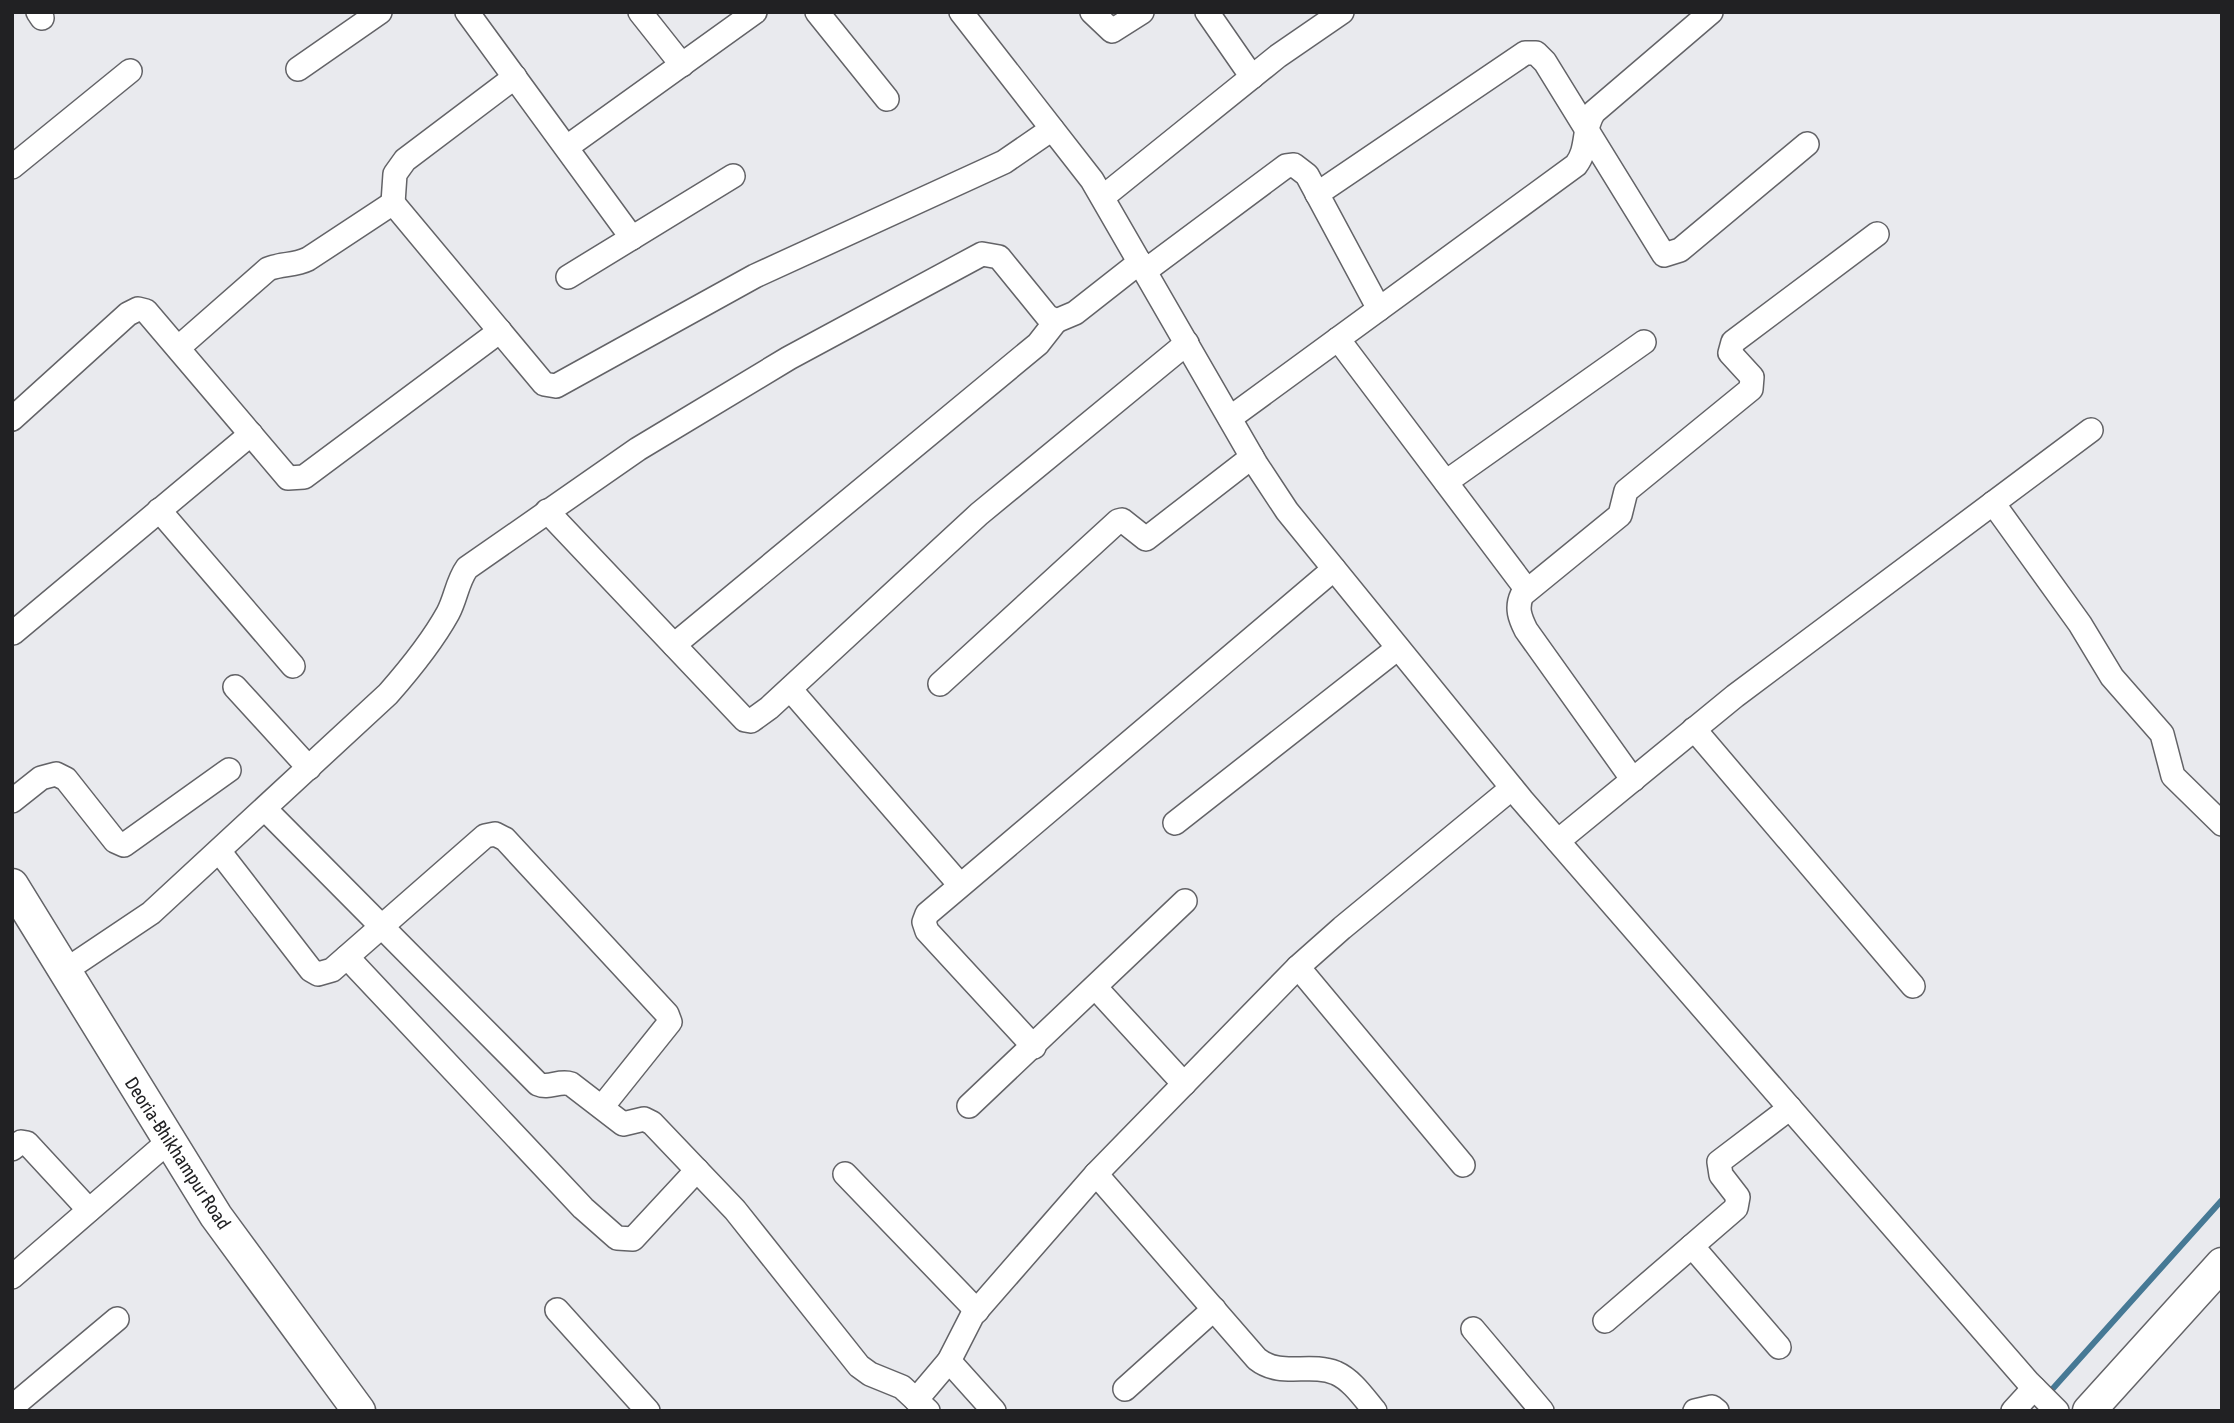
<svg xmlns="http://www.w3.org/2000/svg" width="2234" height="1423" font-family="'Asap Condensed',sans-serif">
	<rect width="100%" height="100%" fill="#e9eaee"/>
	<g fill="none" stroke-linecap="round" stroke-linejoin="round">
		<!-- stream -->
		<polyline stroke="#467995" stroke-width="6" points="2048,1394 2222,1200"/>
		<!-- street casing -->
		<g stroke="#636367" stroke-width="26">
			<g id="street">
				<polyline points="38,12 42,18"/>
				<polyline points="467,12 632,238"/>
				<polyline points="640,12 682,65"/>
				<polyline points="817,12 887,99"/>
				<polyline points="961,12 1092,180 1256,464 1287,511 1522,800 2029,1383 2057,1411"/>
				<polyline points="1092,12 1112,31 1142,12"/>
				<polyline points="1207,12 1252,77"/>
				<polyline points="298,69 380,12"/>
				<polyline points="567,147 755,12"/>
				<polyline points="12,167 130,71"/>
				<polyline points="1317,194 1525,53 1536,53 1545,62 1664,255 1680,250 1807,144"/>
				<polyline points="1103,197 1278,56 1342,12"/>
				<polyline points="393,203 395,174 405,160 515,77"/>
				<polyline points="1145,271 1286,166 1294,165 1307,175 1379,309"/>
				<polyline points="568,277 733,176"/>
				<polyline points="1338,339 1527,590"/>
				<path d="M178 348 268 269C282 263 294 266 308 259L393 203 544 384 556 386 755 276 1004 162 1052 129"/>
				<path d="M1230 418 1576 165C1589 148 1582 129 1594 112L1711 12"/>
				<polyline points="12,419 128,314 138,309 146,311 288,478 304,477 500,331"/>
				<polyline points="1446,482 1644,342"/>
				<polyline points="1993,503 2080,624 2112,677 2162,734 2173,776 2222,824"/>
				<polyline points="159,510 293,666"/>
				<polyline points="547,511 745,720 751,721 769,708 979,514 1187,343"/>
				<polyline points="13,633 251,434"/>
				<polyline points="674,645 1038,344 1056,321"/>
				<polyline points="940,684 1118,521 1122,520 1146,539 1252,457"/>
				<polyline points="235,687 309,768"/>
				<polyline points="790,689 960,885"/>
				<polyline points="1694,729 1913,986"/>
				<path d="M1633 780 1526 630C1520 618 1516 608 1522 595L1620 515 1626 491 1751 389 1752 377 1730 353 1733 342 1877 234"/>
				<polyline points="12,801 41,778 56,774 66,779 115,841 124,845 229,770"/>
				<path d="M265 809 538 1084C549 1089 559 1080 571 1084L623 1124 644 1119 652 1123 735 1210 859 1366 870 1374 902 1387 928 1411"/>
				<polyline points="1175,823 1398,648"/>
				<polyline points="1558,841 1735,696 2091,430"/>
				<polyline points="219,851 311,970 318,974 332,970 485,836 495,834 505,839 667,1014 670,1022 602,1107"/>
				<polyline points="347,957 583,1208 617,1238 633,1239 697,1170"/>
				<polyline points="1298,967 1463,1165"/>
				<path d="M63 972 151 913 388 694C410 669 432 642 448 613 456 598 457 582 467 568L638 449 789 358 982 254 999 257 1047 316 1056 321 1075 313 1140 262"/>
				<polyline points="1096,988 1184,1084"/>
				<polyline points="1034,1047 927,931 924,922 927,914 1334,569"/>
				<polyline points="969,1106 1185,901"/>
				<polyline points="12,1149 21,1142 27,1143 89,1210"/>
				<polyline points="845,1174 977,1311"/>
				<path d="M1096 1174 1257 1359C1281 1378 1309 1362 1336 1373 1352 1380 1364 1398 1375 1411"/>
				<polyline points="1692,1246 1779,1347"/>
				<polyline points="12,1277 169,1141"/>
				<polyline points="557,1310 648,1411"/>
				<polyline points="1605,1321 1736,1208 1738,1197 1721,1175 1719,1162 1790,1108"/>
				<polyline points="1473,1329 1542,1411"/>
				<polyline points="949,1361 994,1411"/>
				<polyline points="1125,1389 1214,1309"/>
				<polyline points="916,1400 949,1361 972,1316 1096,1174 1298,967 1342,928 1512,788"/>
				<polyline points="12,1407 117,1319"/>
				<polyline points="1695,1411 1712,1407 1717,1411"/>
				<polyline points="2013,1411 2034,1388"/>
			</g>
		</g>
		<!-- secondary casing -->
		<g stroke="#636367" stroke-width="35">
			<g id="secondary">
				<polyline points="12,885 216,1216 359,1411"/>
				<polyline points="2089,1411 2222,1264"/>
			</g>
		</g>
		<!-- street -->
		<use href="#street" stroke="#fff" stroke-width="23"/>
		<!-- secondary -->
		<use href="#secondary" stroke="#fff" stroke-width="32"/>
	</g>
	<g text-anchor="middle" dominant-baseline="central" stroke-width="5" stroke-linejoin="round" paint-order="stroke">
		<!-- street labels -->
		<g font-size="19" fill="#212123" stroke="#fff">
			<text transform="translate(178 1153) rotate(57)">Deoria-Bhikhampur Road</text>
		</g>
	</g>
	<!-- border -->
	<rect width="2234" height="1423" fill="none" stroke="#212123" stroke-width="28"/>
</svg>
